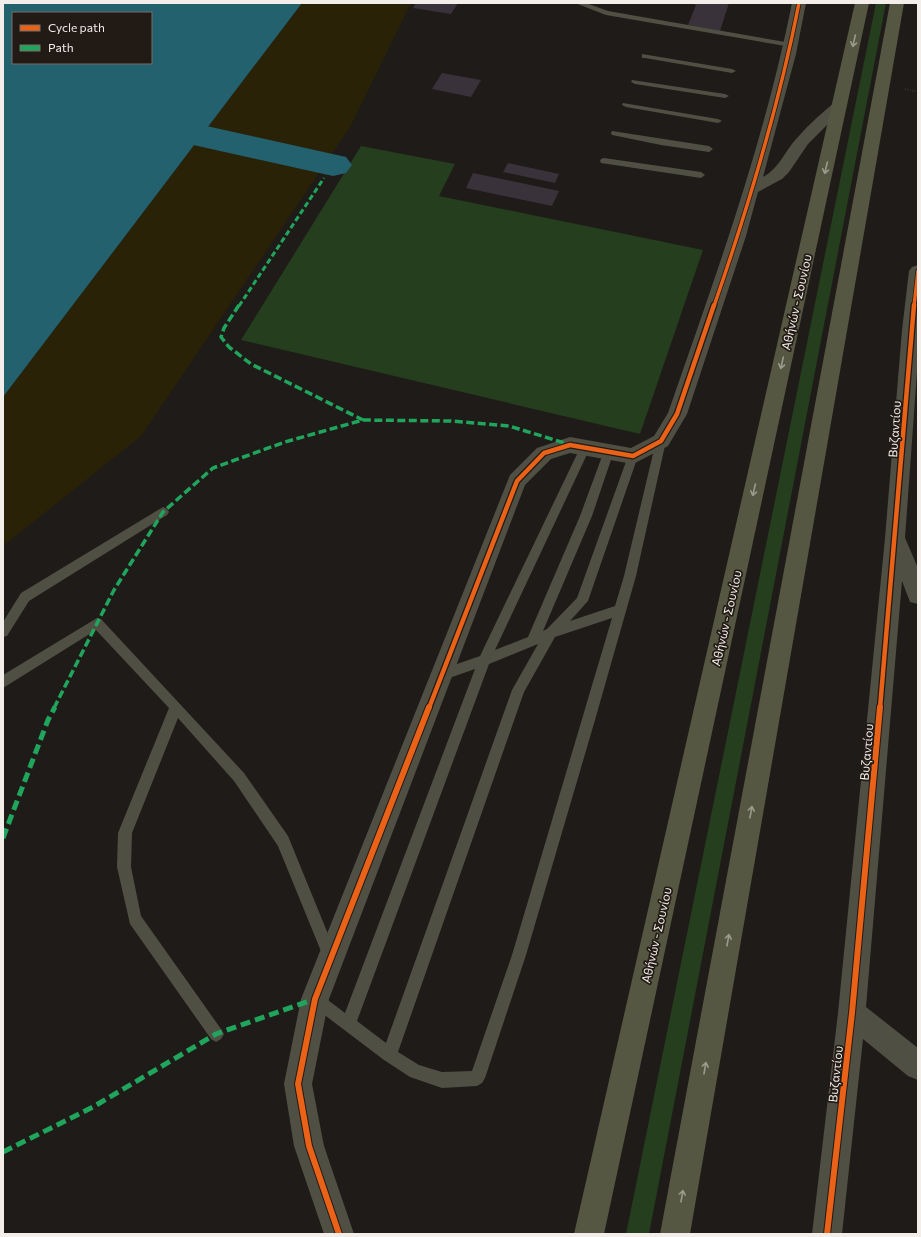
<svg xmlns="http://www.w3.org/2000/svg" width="921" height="1237" font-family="Commissioner,sans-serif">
	<rect width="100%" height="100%" fill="#1f1b18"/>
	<!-- green -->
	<g fill="#243e1e">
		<polygon points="876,3 886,3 649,1234 626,1234"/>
		<polygon points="361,146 455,164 439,196 703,250 640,434 241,340"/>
	</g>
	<!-- sand -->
	<polygon fill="#2a2206" points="302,3 411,3 350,127 141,436 3,546 3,397"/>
	<!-- water -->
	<path fill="#23616e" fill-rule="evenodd" d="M3 3H302L3 397ZM13 13H151V63H13Z"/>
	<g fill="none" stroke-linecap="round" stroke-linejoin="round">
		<!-- river -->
		<polygon fill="#23616e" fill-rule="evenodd" points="202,125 346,157 352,165 346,173 333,176 189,144 184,136 189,128"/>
	</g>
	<!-- building -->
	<g fill="#39323a">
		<polygon points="416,3 458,3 451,14 413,8"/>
		<polygon points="690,3 729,3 720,31 688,25 696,5"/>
		<polygon points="442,73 481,80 471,97 432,89"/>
		<polygon points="508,163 559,174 555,183 503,172"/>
		<polygon points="473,173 559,191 552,206 466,188"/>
	</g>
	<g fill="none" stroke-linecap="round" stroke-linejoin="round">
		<!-- path -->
		<polyline stroke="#525248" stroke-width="1.5" stroke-dasharray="0.5 2" stroke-linecap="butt" points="905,89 918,92"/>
		<!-- service -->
		<g fill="#4f4f43" fill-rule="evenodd">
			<polygon points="575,3 586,3 608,11 791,43 795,45 791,47 606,15"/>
			<polygon points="642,54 732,69 736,71 732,73 645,58 642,58"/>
			<polygon points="632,80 725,94 729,96 725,98 635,84 631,82"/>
			<polygon points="623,103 718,119 722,121 718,123 626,107 622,105"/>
			<polygon points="612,131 709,146 713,149 709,152 661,145 612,135 611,133"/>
			<polygon points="604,158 701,172 705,175 701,178 601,163 600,161 601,159"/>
			<path d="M661 437 665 438 666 441 636 576 595 720 526 955 485 1078 482 1083 477 1086 442 1088 410 1077 384 1060 310 1004 308 999 310 994 315 992 320 994 345 1013 475 669 441 681 437 679 435 675 437 671 480 656 580 448 581 445 585 444 589 445 590 448 495 650 528 637 580 516 604 451 605 448 609 447 613 448 614 451 592 516 543 631 547 629 577 598 628 456 629 453 633 452 637 453 638 456 588 601 570 621 615 606 624 576 656 441 657 438ZM612 618 512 955 472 1071 442 1072 419 1065 398 1052 524 692 555 637ZM538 644 512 690 386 1043 357 1021 489 664Z"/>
			<polygon points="163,507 167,509 169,512 167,515 29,601 7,636 3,637 3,622 21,593"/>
			<polygon points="97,618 101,619 244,773 288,836 337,956 335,961 330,963 325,961 278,846 234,781 178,718 132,833 131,867 141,916 221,1029 224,1034 221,1039 216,1042 211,1039 130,924 117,867 118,833 169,708 96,630 3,688 3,675"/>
		</g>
		<!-- minor -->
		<g fill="#4f4f43" fill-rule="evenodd">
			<path d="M792 3H806L796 54 763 177C780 168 785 150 798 137 809 124 822 113 835 102L840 101 845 102 847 105 808 144 789 172 782 179 758 192 746 236 687 414 668 446 633 464 570 453 551 459 525 485 329 999 312 1084 324 1146 354 1234H324L294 1146 284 1084 301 999 510 475 537 448 570 437 631 448 654 436 668 413C715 278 764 143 792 3Z"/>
			<polygon points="918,265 918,358 905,538 918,568 918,604 910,602 902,581 866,1007 918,1048 918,1080 908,1076 863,1039 842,1234 812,1234 838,1013 885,538 902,330 909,271 912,267"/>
		</g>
		<!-- primary -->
		<g fill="#555743" fill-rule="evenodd">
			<polygon points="855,3 869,3 604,1234 574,1234"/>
			<polygon points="890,3 904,3 690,1234 660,1234"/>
		</g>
		<!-- quiet-far2 -->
		<polyline stroke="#20a55d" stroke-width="3" stroke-dasharray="5.5 3" stroke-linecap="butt" points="239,306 324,178"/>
		<!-- quiet-far1 -->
		<g stroke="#20a55d" stroke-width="3.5" stroke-dasharray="8 3.5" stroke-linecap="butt">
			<polyline points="239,305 224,328 221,337 229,347 251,364 363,420"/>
			<polyline points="54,708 114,590 163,512 213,468 285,442 363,420 451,421 509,426 568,444"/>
		</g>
		<!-- quiet -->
		<g stroke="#20a55d" stroke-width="5" stroke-dasharray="10 5" stroke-linecap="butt">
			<polyline points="3,838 48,720 55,707"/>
			<polyline points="3,1152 93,1107 216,1034 315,999"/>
		</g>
		<!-- cycleway-far2 casing -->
		<g stroke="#221b15" stroke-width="5">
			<g id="cycleway-far2">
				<path d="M714 306C748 208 779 105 799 3"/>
				<polyline points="914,306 918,271"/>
			</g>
		</g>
		<!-- cycleway-far1 casing -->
		<g stroke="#221b15" stroke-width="7">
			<g id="cycleway-far1">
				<polyline points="429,708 517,481 544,453 570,445 633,456 661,441 677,414 714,305"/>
				<polyline points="880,708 914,305"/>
			</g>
		</g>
		<!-- cycleway casing -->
		<g stroke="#221b15" stroke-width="8">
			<g id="cycleway">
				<polyline points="339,1234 309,1146 298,1084 315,999 429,707"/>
				<polyline points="827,1234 852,1013 880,707"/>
			</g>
		</g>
		<!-- cycleway-far2 -->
		<use href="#cycleway-far2" stroke="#ea6118" stroke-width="3.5"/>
		<!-- cycleway-far1 -->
		<use href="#cycleway-far1" stroke="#ea6118" stroke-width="4.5"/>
		<!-- cycleway -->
		<use href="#cycleway" stroke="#ea6118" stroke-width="6"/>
	</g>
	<!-- one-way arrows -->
	<defs><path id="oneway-shaft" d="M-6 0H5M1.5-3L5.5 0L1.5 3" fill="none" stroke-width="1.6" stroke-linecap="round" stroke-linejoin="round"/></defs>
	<g stroke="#9c9b8e">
		<use href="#oneway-shaft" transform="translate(854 41) rotate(103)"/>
		<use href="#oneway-shaft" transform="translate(826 168) rotate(103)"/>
		<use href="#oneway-shaft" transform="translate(782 363) rotate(103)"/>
		<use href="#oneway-shaft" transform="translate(754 490) rotate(103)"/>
		<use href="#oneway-shaft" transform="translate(751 812) rotate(-80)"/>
		<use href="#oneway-shaft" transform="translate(728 940) rotate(-80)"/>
		<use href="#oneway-shaft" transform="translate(705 1068) rotate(-80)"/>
		<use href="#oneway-shaft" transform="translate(682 1196) rotate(-80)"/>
	</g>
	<g text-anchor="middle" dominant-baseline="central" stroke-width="3.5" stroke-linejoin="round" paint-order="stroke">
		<!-- street labels -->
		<g font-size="12" fill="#f3eeea" stroke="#221b15">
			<text transform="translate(796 302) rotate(-77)">Αθήνών - Σουνίου</text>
			<text transform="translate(894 429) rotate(-86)">Βυζαντίου</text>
			<text transform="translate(726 618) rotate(-77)">Αθήνών - Σουνίου</text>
			<text transform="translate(866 752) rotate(-85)">Βυζαντίου</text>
			<text transform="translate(656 935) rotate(-77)">Αθήνών - Σουνίου</text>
			<text transform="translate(835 1074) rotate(-84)">Βυζαντίου</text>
		</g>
	</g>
	<!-- border -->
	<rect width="921" height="1237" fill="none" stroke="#f3eeea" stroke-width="8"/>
	<!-- legend -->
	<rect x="12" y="12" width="140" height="52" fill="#221b15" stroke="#766f6a"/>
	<rect x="20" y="25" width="20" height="6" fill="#ea6118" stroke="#766f6a"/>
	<text x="48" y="32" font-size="12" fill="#f3eeea">Cycle path</text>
	<rect x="20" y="45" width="20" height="6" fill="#20a55d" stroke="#766f6a"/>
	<text x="48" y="52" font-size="12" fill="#f3eeea">Path</text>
</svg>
